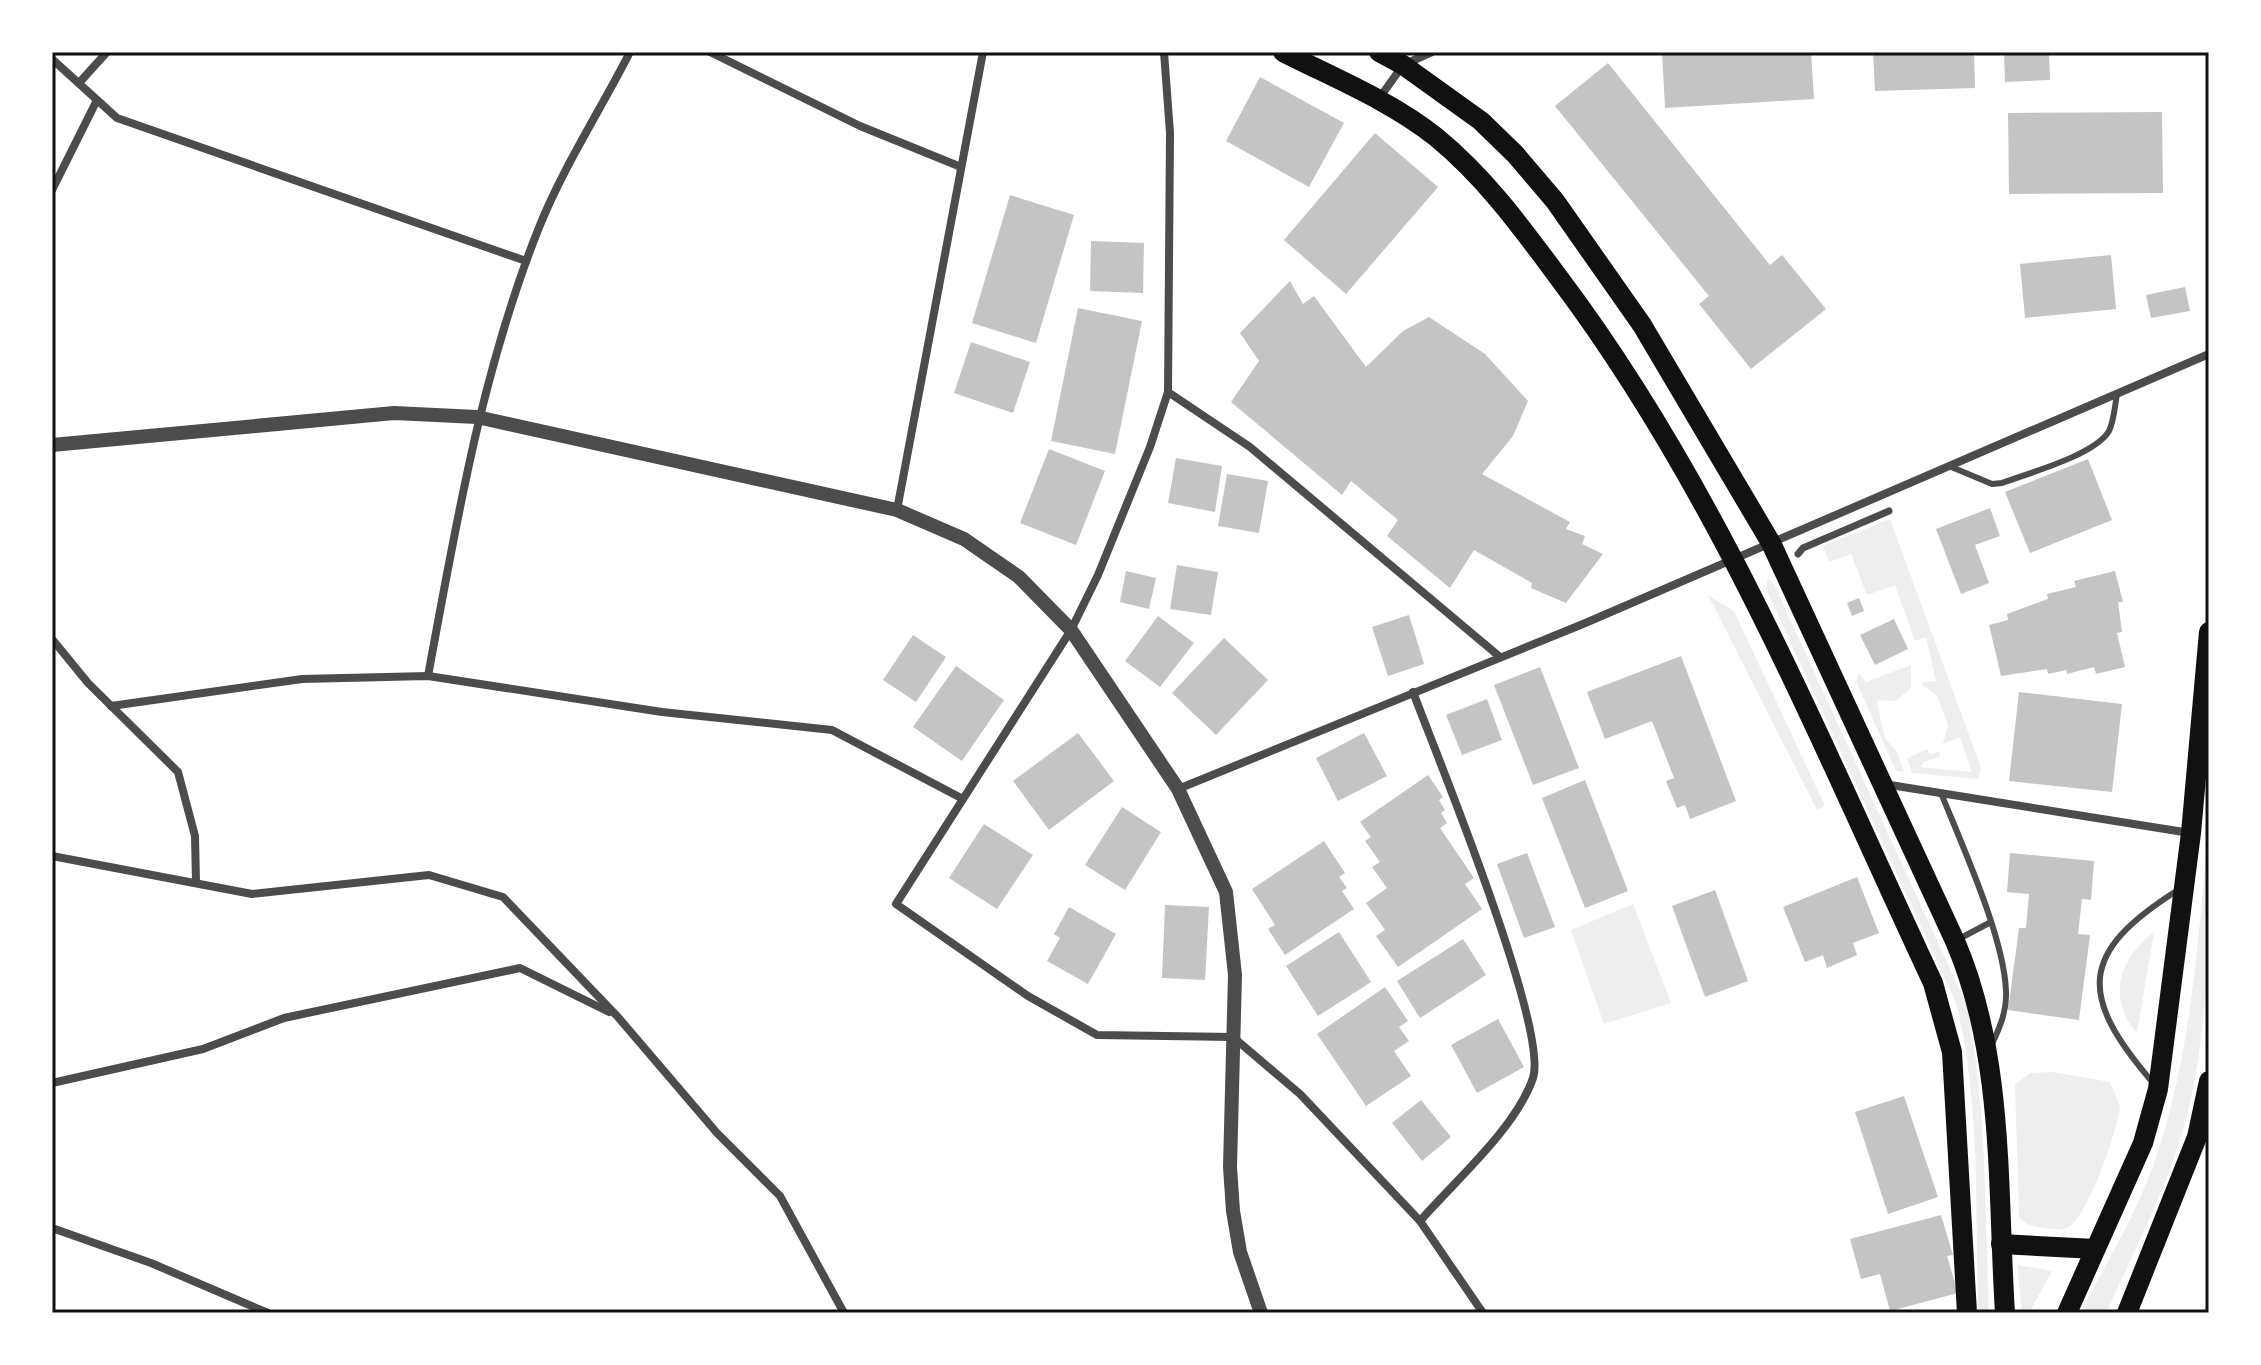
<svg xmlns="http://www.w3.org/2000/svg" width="2261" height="1365" font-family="Inter,sans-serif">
	<rect width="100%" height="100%" fill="#fff"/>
	<!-- green -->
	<g fill="#eee">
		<polygon points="1890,519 1981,768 1978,779 1912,773 1907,758 1927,749 1930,754 1939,752 1940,757 1923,762 1921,767 1972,772 1960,737 1943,744 1948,725 1937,696 1922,685 1923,682 1936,681 1926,637 1915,641 1895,585 1867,595 1851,554 1829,562 1823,546"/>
		<path d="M1768 578 1773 582 1967 1006C1987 1107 1985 1211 1989 1313H1978C1975 1211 1981 1103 1956 1003L1766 589Z"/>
		<polygon points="1708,595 1734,611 1825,806 1817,810"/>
		<polygon points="1911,665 1911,688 1896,701 1878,700 1877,704 1885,739 1896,750 1904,772 1896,771 1856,681 1859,673 1866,682"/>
		<path d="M2209 829C2209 920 2210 1014 2190 1103 2173 1177 2137 1245 2106 1313H2080C2105 1265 2135 1217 2153 1166 2192 1057 2197 943 2209 829Z"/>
		<polygon points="1633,904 1671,1003 1604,1024 1571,930"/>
		<path d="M2154 932 2137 1033C2106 998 2120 958 2154 932Z"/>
		<path d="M2053 1072 2110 1082 2120 1106C2118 1129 2089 1213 2070 1226 2063 1231 2055 1229 2046 1228 2034 1227 2027 1226 2019 1217L2015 1084 2031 1073Z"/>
		<polygon points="2017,1265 2052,1271 2029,1313 2022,1313"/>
	</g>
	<!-- building -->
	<g fill="#c4c4c4">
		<polygon points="1662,52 1811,52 1814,99 1665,108"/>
		<polygon points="1873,52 1974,52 1975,88 1875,91"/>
		<polygon points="2004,52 2049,52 2050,80 2005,82"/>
		<polygon points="1608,63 1770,265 1782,255 1826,309 1751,369 1699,304 1709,296 1555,106"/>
		<polygon points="1260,77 1344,123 1309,187 1226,141"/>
		<polygon points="2162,112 2163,193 2009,194 2008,113"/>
		<polygon points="1375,133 1438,187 1346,294 1284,240"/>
		<polygon points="1010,195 1074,215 1036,343 972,323"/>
		<polygon points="1091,241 1144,243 1143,293 1090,291"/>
		<polygon points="2111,255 2116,309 2025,318 2020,264"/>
		<polygon points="1290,281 1303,304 1314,296 1366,367 1403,331 1429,317 1485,354 1528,401 1513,436 1482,474 1570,522 1566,529 1585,536 1582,544 1603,554 1566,603 1531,588 1532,583 1474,550 1450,588 1387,536 1398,520 1351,481 1342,495 1231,402 1259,361 1240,333"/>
		<polygon points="2185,287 2190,311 2151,318 2146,295"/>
		<polygon points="1078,308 1142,321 1115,454 1051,441"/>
		<polygon points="971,342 1030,362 1013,413 954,393"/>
		<polygon points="1049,449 1105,471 1076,545 1020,523"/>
		<polygon points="1176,458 1222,466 1215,512 1168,503"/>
		<polygon points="2088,459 2112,520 2030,553 2005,492"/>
		<polygon points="1227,474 1268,481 1259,533 1218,526"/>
		<polygon points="1990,508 2000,536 1975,545 1989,583 1961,594 1936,529"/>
		<polygon points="1177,565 1218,572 1211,615 1170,609"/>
		<polygon points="1126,571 1156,578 1149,609 1120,602"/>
		<polygon points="2115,571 2123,602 2118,602 2122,632 2117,633 2125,667 2096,674 2094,667 2067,674 2066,670 2048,674 2047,669 2001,676 1989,625 2008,620 2007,614 2048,599 2047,594 2076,587 2074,581"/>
		<polygon points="1859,598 1864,611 1852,616 1847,603"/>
		<polygon points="1409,615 1424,664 1388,676 1372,627"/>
		<polygon points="1158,616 1194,643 1160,687 1125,661"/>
		<polygon points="1894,619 1908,649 1875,665 1860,635"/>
		<polygon points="913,635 946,657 916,702 883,680"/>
		<polygon points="1224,638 1268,680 1216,735 1172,693"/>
		<polygon points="1681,656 1736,801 1690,819 1685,805 1677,808 1666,781 1674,778 1652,721 1605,739 1587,692"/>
		<polygon points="956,666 1004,700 962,761 913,727"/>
		<polygon points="1540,667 1579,768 1533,785 1494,685"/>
		<polygon points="2019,692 2122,704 2112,792 2009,781"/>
		<polygon points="1487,699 1502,740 1462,755 1446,715"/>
		<polygon points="1078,733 1114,781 1049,830 1013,781"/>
		<polygon points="1364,733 1387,776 1338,801 1316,758"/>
		<polygon points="1428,775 1443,797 1439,800 1445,810 1441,813 1447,823 1440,828 1474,878 1465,884 1482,909 1398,967 1376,936 1385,930 1366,903 1387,888 1372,867 1380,862 1365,841 1371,837 1360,822"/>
		<polygon points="1585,780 1628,891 1585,908 1542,798"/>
		<polygon points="1122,807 1161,832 1125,890 1085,865"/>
		<polygon points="984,824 1033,855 997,909 949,878"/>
		<polygon points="1324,841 1345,873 1339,877 1347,888 1342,891 1354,909 1285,955 1268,929 1275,925 1252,889"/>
		<polygon points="1527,853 1555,927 1524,938 1497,864"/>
		<polygon points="2010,853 2094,861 2091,900 2082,899 2078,934 2090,935 2079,1020 2008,1010 2019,928 2026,928 2029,894 2007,892"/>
		<polygon points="1857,877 1879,933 1853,943 1857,955 1827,968 1823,955 1805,962 1783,907"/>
		<polygon points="1715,890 1748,981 1705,997 1672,906"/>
		<polygon points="1165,905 1209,907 1205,980 1162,978"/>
		<polygon points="1069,907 1116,934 1088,984 1047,961 1060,938 1054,934"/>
		<polygon points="1339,932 1371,982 1318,1016 1286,966"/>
		<polygon points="1463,939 1486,975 1420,1018 1397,981"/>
		<polygon points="1385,987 1408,1021 1399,1027 1409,1041 1394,1051 1411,1076 1366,1106 1317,1034"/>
		<polygon points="1498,1019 1524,1067 1477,1093 1451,1045"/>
		<polygon points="1904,1096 1938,1197 1888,1214 1855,1112"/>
		<polygon points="1421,1100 1451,1137 1422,1161 1392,1123"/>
		<polygon points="1941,1215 1953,1255 1947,1256 1958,1293 1890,1311 1880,1274 1861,1279 1850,1239"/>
	</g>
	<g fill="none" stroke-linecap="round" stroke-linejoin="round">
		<!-- service -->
		<g stroke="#4c4c4c" stroke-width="6">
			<path d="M1949 466 1992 484 2002 483C2029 473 2095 455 2109 431 2114 421 2115 405 2117 394"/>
			<path d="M1941 793C1962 845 2004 937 2006 991 2007 1011 2000 1027 1992 1044"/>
			<polyline points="1957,940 1989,923"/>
			<path d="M2154 1084C2078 996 2078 953 2178 890"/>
		</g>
		<!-- pedestrian -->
		<polyline stroke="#4c4c4c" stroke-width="7" points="1798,554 1803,548 1889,511"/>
		<!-- minor -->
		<g stroke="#4c4c4c" stroke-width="8">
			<polyline points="710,52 860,126 961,167"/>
			<polyline points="1164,52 1170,133 1168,392 1150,447 1098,575 1071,630 896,904 1028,996 1097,1035 1233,1037 1300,1094 1420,1221 1483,1313"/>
			<polyline points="52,59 117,118 526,261"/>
			<polyline points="79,83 107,52"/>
			<polyline points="1378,100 1403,65 1432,52"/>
			<polyline points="52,190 97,100"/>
			<polyline points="1168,392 1250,447 1500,657"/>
			<polyline points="897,510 983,52"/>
			<polyline points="52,639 88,683 178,772 195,836 196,882"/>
			<path d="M428 676C456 525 481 374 538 230 562 169 600 111 630 52"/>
			<path d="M1413 692C1437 756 1549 1028 1533 1078 1516 1128 1455 1181 1420 1221"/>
			<polyline points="111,706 302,679 428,676 662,712 832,730 963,799"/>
			<polyline points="1884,784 2190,833"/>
			<polyline points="1178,789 1583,624 2209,354"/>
			<polyline points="52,856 252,894 429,875 503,897 617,1016 717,1133 780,1196 844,1313"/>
			<polyline points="52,1083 203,1049 284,1018 520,968 609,1012"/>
			<polyline points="52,1228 151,1263 268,1313"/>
		</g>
		<!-- tertiary -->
		<polyline stroke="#4c4c4c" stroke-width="14" points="52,445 394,413 477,417 897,510 964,539 1019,577 1071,630 1178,789 1226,892 1235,975 1230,1167 1233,1211 1240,1252 1261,1313"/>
		<!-- primary -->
		<g stroke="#111" stroke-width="20">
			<path d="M1283 52C1334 78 1391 101 1436 137 1485 177 1522 228 1559 278 1720 492 1820 742 1933 983L1952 1052 1967 1313"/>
			<path d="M1379 52 1403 65 1481 121 1515 154 1555 201 1642 325 1771 543 1955 941C2005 1057 1997 1189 2005 1313"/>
			<polyline points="2001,1244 2095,1249"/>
			<polyline points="2067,1313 2143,1143 2158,1089 2191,833 2209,632"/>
			<polyline points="2127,1313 2197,1137 2209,1081"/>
		</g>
	</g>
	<!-- border -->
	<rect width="2261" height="1365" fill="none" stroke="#ffffff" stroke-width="108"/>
	<rect x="54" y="54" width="2153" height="1257" fill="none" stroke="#111" stroke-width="3"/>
</svg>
